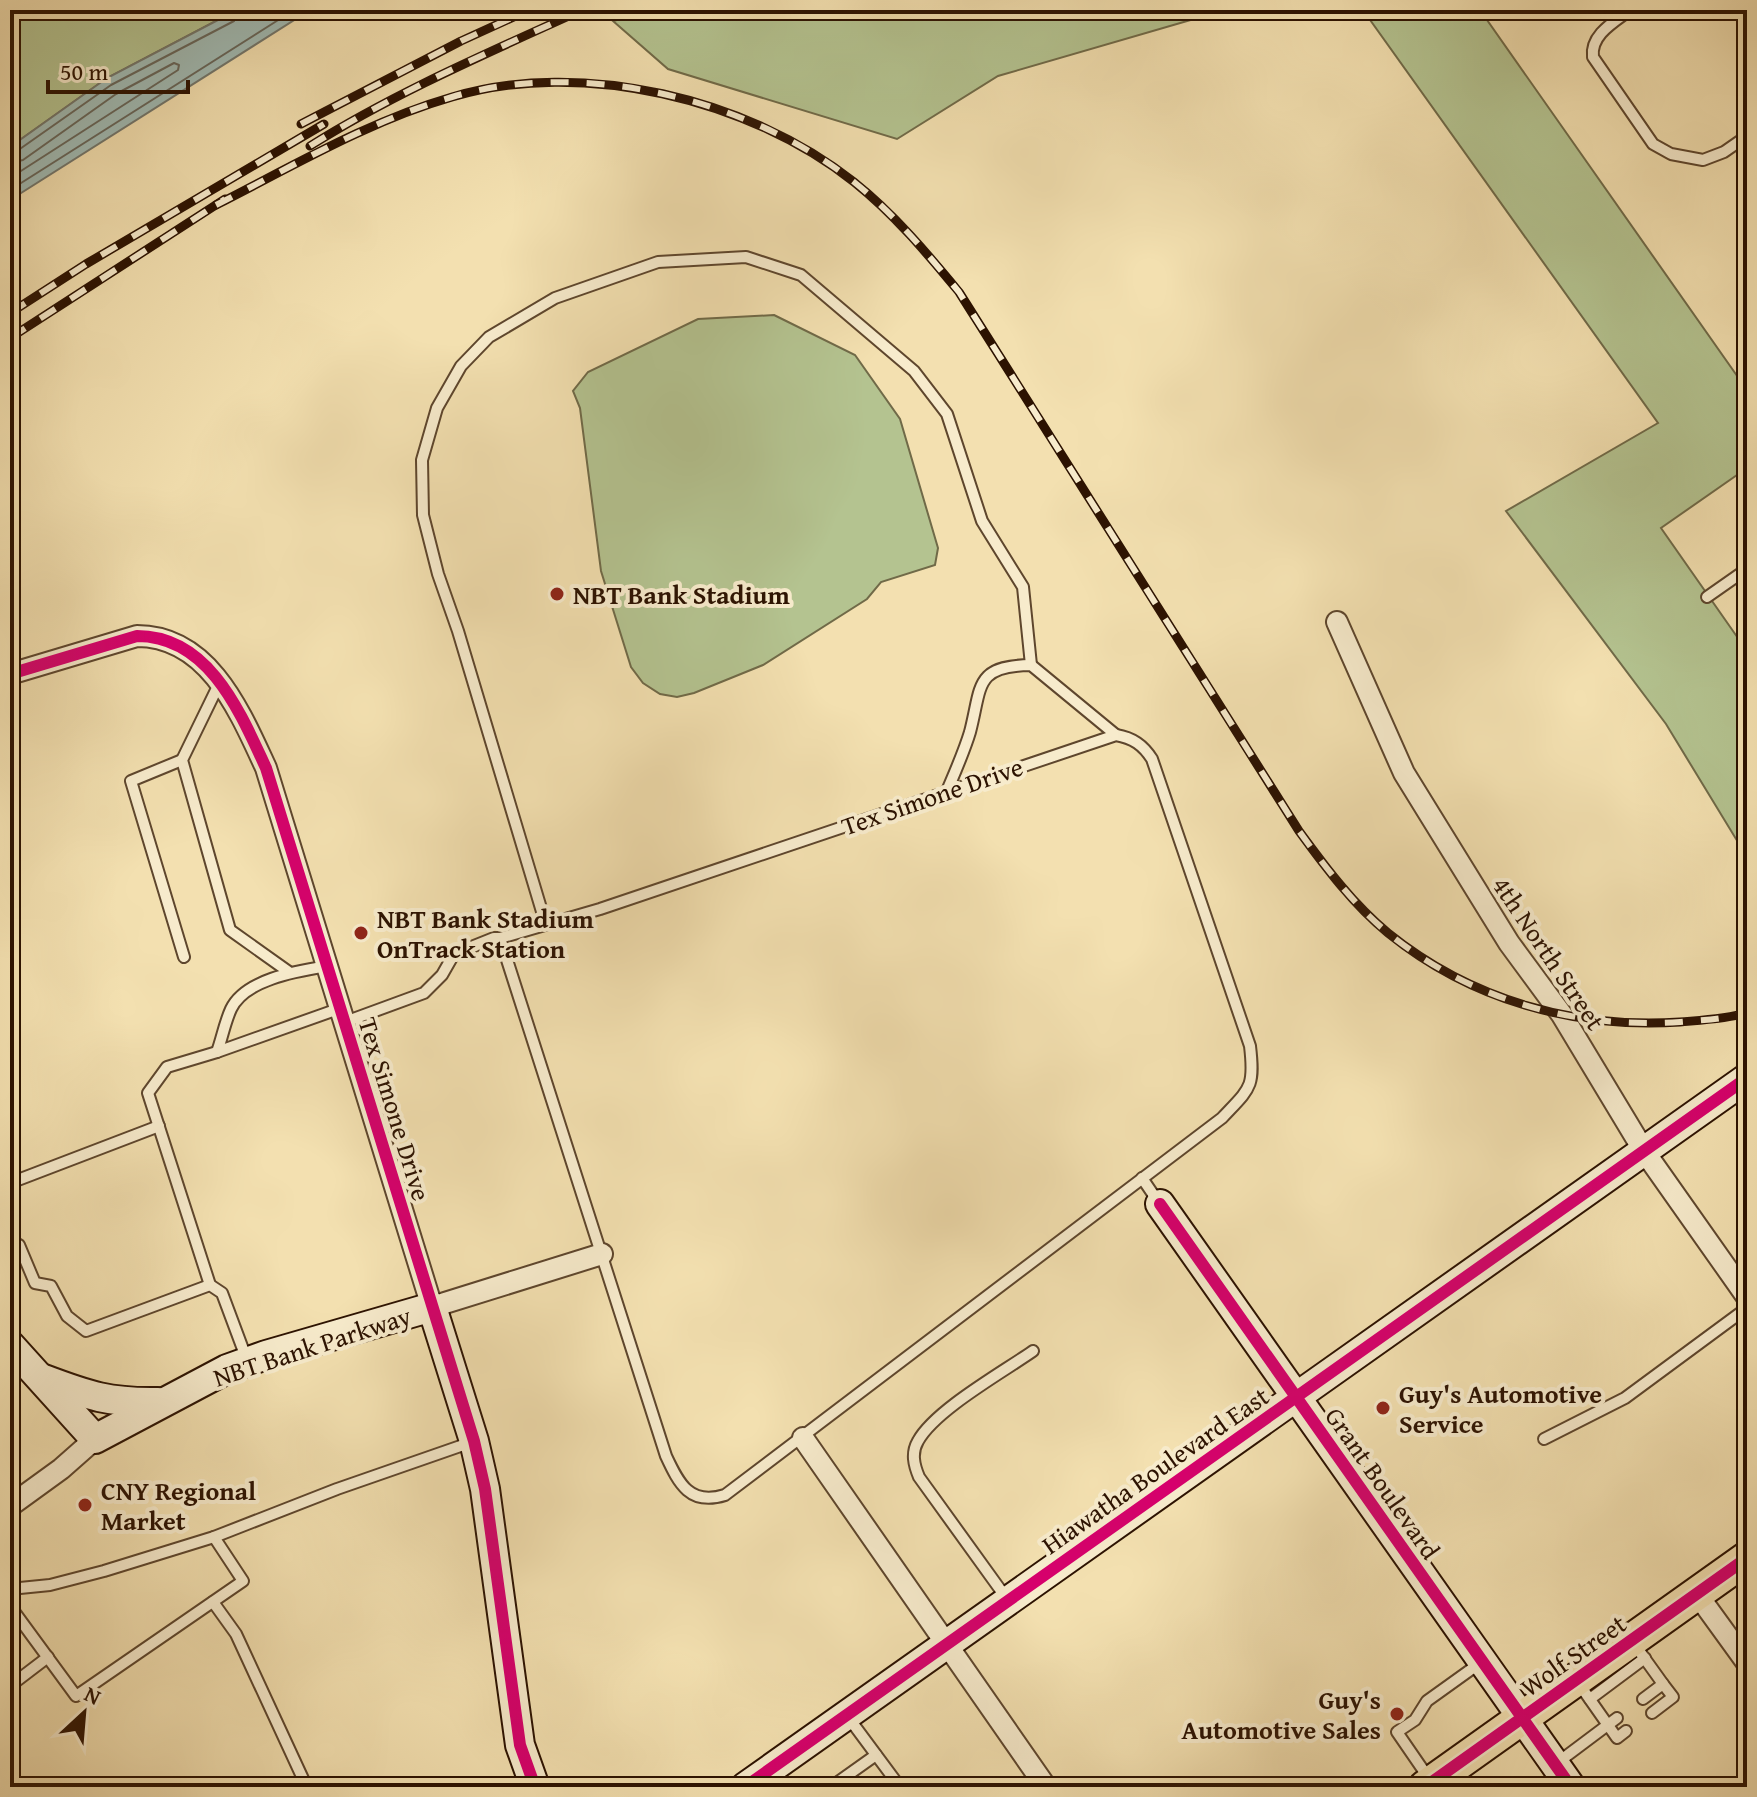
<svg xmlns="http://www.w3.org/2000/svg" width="1757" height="1797" font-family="'Gentium Book Plus',serif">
	<rect width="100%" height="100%" fill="#f3e0b0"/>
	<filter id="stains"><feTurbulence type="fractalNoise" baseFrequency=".0025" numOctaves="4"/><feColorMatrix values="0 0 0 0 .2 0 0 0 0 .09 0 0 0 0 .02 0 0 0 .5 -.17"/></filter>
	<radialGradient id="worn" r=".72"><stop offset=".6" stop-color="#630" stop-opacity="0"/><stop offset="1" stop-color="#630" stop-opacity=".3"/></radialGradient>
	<!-- green -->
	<g fill="#b4c390" stroke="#706a48" stroke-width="2">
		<polygon points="10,10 237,10 107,78 10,147"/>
		<polygon points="655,10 1225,10 998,76 897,139 668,69 613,21"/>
		<polygon points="1363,10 1480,10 1747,390 1747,468 1661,528 1747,651 1747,857 1666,724 1506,511 1658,423"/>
		<polygon points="774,315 855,355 900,419 938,548 935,565 881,582 867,599 763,665 694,693 677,697 660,694 643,683 631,667 601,571 580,408 573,391 588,372 698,319"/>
	</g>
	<!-- water -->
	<polygon fill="#a0bbb5" stroke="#72776d" stroke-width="2" points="237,10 310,10 10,200 10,147 107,78"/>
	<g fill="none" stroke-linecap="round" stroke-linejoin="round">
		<!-- shore -->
		<g stroke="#66665b" stroke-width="2">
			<polyline points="10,153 17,151 111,85 234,21 239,10"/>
			<polyline points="10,163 23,160 116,94 174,63 179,65 178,70 10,178"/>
			<polyline points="10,190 294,10"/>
		</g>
		<!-- lane casing -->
		<g stroke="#5e462d" stroke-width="14">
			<g id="lane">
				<path d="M1630 10C1614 22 1590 35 1593 57L1653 144 1671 154 1703 160 1724 152 1747 136"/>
				<polyline points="1707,597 1747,569"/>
				<polyline points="220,682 182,760 230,930 289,972"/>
				<path d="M1116 735C1133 738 1143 745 1152 759L1250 1046C1255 1088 1250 1088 1222 1118L725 1495C690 1506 679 1484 666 1456L500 938 600 909Z"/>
				<polyline points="182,760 131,781 184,957"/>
				<path d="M947 791C955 772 964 752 970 732 982 686 974 666 1031 665L1116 735"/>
				<polyline points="546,925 458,631 438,574 423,515 422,460 437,408 461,366 489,337 555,298 658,262 746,257 801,275 914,371 947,414 982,521 1023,587 1031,665"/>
				<polyline points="345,1022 424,993 442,975 454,954 494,938 500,938"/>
				<path d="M217 1052C222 1038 225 1022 231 1009 245 979 298 971 328 966"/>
				<polyline points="1142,1178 1159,1203"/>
				<polyline points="10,1183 159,1126"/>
				<polyline points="10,1241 19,1245 35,1283 51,1286 67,1316 86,1331 210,1285 222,1293 247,1360"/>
				<polyline points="210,1285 148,1093 167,1067 217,1052 341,1008"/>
				<polyline points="1544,1439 1625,1398 1747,1308"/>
				<polyline points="10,1589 50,1585 104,1571 214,1537 337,1489 472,1442"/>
				<path d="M1007 1599 919 1477C914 1465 911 1453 918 1441 935 1410 1003 1372 1033 1351"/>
				<polyline points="213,1602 236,1634 304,1781"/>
				<polyline points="10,1606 76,1696 243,1581 214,1537"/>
				<polyline points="1635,1645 1663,1684 1643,1699"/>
				<polyline points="1577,1681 1617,1738 1626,1731"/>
				<polyline points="10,1686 48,1657"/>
				<polyline points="1590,1699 1645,1658"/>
				<polyline points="1652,1713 1673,1697 1663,1684"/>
				<polyline points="848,1717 900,1787"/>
				<polyline points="1557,1763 1617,1718"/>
				<polyline points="1430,1780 1397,1732 1415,1720 1427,1701 1480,1663"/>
				<polyline points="831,1787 876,1755"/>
			</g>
		</g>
		<!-- street casing -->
		<g stroke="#5e462d" stroke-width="24">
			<g id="street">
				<polyline points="1337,622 1404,773 1509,943 1562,1015 1644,1151 1747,1297"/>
				<path d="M10 674 137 636C209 636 240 712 266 768L432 1307 602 1254"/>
				<polyline points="803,1438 1046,1787"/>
				<polyline points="10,1506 61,1469 95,1439"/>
				<polyline points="1697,1594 1747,1663"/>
			</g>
		</g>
		<!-- secondary casing -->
		<g stroke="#2c1201" stroke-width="32">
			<g id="secondary">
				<polyline points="1160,1204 1571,1787"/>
				<polyline points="10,1345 95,1439 227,1369 266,1355 432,1307 474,1441 485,1489 520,1745 535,1787"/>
				<path d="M44 1379C89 1396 110 1403 158 1402"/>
				<polyline points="745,1787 1747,1078"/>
			</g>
		</g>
		<!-- primary casing -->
		<g stroke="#2c1201" stroke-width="36">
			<polyline id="primary" points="1425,1787 1747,1558"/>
		</g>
		<!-- lane -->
		<use href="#lane" stroke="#f7ebcc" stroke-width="10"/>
		<!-- street -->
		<use href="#street" stroke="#f7ebcc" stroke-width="20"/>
		<!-- secondary -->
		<use href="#secondary" stroke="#f7ebcc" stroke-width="28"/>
		<!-- primary -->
		<use href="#primary" stroke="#f3e0b0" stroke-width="32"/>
		<!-- rail casing -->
		<g stroke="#2c1201" stroke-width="9">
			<g id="rail">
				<polyline points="301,124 461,41 529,10"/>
				<path d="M310 146C396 92 490 52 582 10"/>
				<path d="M216 205C293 166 369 121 452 97 581 58 750 99 854 182 894 214 926 252 959 292L1299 831C1326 868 1353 904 1388 933 1471 1000 1574 1029 1680 1022 1703 1020 1725 1019 1747 1013"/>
				<polyline points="10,313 86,264 324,124"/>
				<polyline points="10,338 225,199"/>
			</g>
		</g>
		<!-- rail -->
		<use href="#rail" stroke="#f7ebcc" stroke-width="6" stroke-dasharray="18" stroke-linecap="butt"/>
		<!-- cycleway casing -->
		<g stroke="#f7ebcc" stroke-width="17">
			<g id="cycleway">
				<path d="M10 674 137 636C209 636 240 712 266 768L474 1441 485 1489 520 1745 535 1787"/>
				<polyline points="1160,1204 1571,1787"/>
				<polyline points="745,1787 1747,1078"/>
				<polyline points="1425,1787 1747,1558"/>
			</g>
		</g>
		<!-- cycleway -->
		<use href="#cycleway" stroke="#d6006c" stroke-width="12"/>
	</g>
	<!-- markers -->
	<g fill="#8f2418" stroke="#f7ebcc" stroke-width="3">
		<circle cx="557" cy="594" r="8"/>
		<circle cx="361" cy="933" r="8"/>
		<circle cx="1383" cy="1408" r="8"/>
		<circle cx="85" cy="1505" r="8"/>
		<circle cx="1397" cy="1714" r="8"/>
	</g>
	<g text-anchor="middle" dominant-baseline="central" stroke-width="8" stroke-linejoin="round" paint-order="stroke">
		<!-- poi labels -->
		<g font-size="26" font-weight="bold" fill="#2c1201" stroke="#f7ebcc" text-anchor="start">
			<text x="573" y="594">NBT Bank Stadium</text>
			<text x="377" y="918">NBT Bank Stadium<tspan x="377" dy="30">OnTrack Station</tspan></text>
			<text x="1399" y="1393">Guy's Automotive<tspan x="1399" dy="30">Service</tspan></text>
			<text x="101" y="1490">CNY Regional<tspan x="101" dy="30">Market</tspan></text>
			<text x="1381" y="1699" text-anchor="end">Guy's<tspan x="1381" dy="30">Automotive Sales</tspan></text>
		</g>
		<!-- street labels -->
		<g font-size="26" fill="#2c1201" stroke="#f7ebcc">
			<text transform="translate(932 796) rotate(-19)">Tex Simone Drive</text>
			<text transform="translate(1549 953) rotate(56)">4th North Street</text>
			<text transform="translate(395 1109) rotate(73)">Tex Simone Drive</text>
			<text transform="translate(312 1346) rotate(-18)">NBT Bank Parkway</text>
			<text transform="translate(1155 1470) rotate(-35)">Hiawatha Boulevard East</text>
			<text transform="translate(1383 1483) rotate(55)">Grant Boulevard</text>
			<text transform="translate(1573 1655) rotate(-35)">Wolf Street</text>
		</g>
	</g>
	<!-- margin -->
	<rect width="1757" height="1797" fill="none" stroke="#f3e0b0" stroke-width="40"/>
	<rect x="12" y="12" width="1733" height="1773" fill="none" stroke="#2c1201" stroke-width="4"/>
	<rect x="20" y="20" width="1717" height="1757" fill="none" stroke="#2c1201" stroke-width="2"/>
	<!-- north arrow -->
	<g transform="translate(84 1713) rotate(26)" stroke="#f7ebcc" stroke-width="6" paint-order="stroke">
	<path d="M0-6L14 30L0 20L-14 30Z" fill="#2c1201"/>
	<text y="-12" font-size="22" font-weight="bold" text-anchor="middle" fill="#2c1201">N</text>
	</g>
	<!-- scale -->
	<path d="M48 80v12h140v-12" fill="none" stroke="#2c1201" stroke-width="4"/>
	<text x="60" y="80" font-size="24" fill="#2c1201" stroke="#f7ebcc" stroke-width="6" paint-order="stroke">50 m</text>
	<rect width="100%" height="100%" filter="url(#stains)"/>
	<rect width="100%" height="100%" fill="url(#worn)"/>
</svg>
